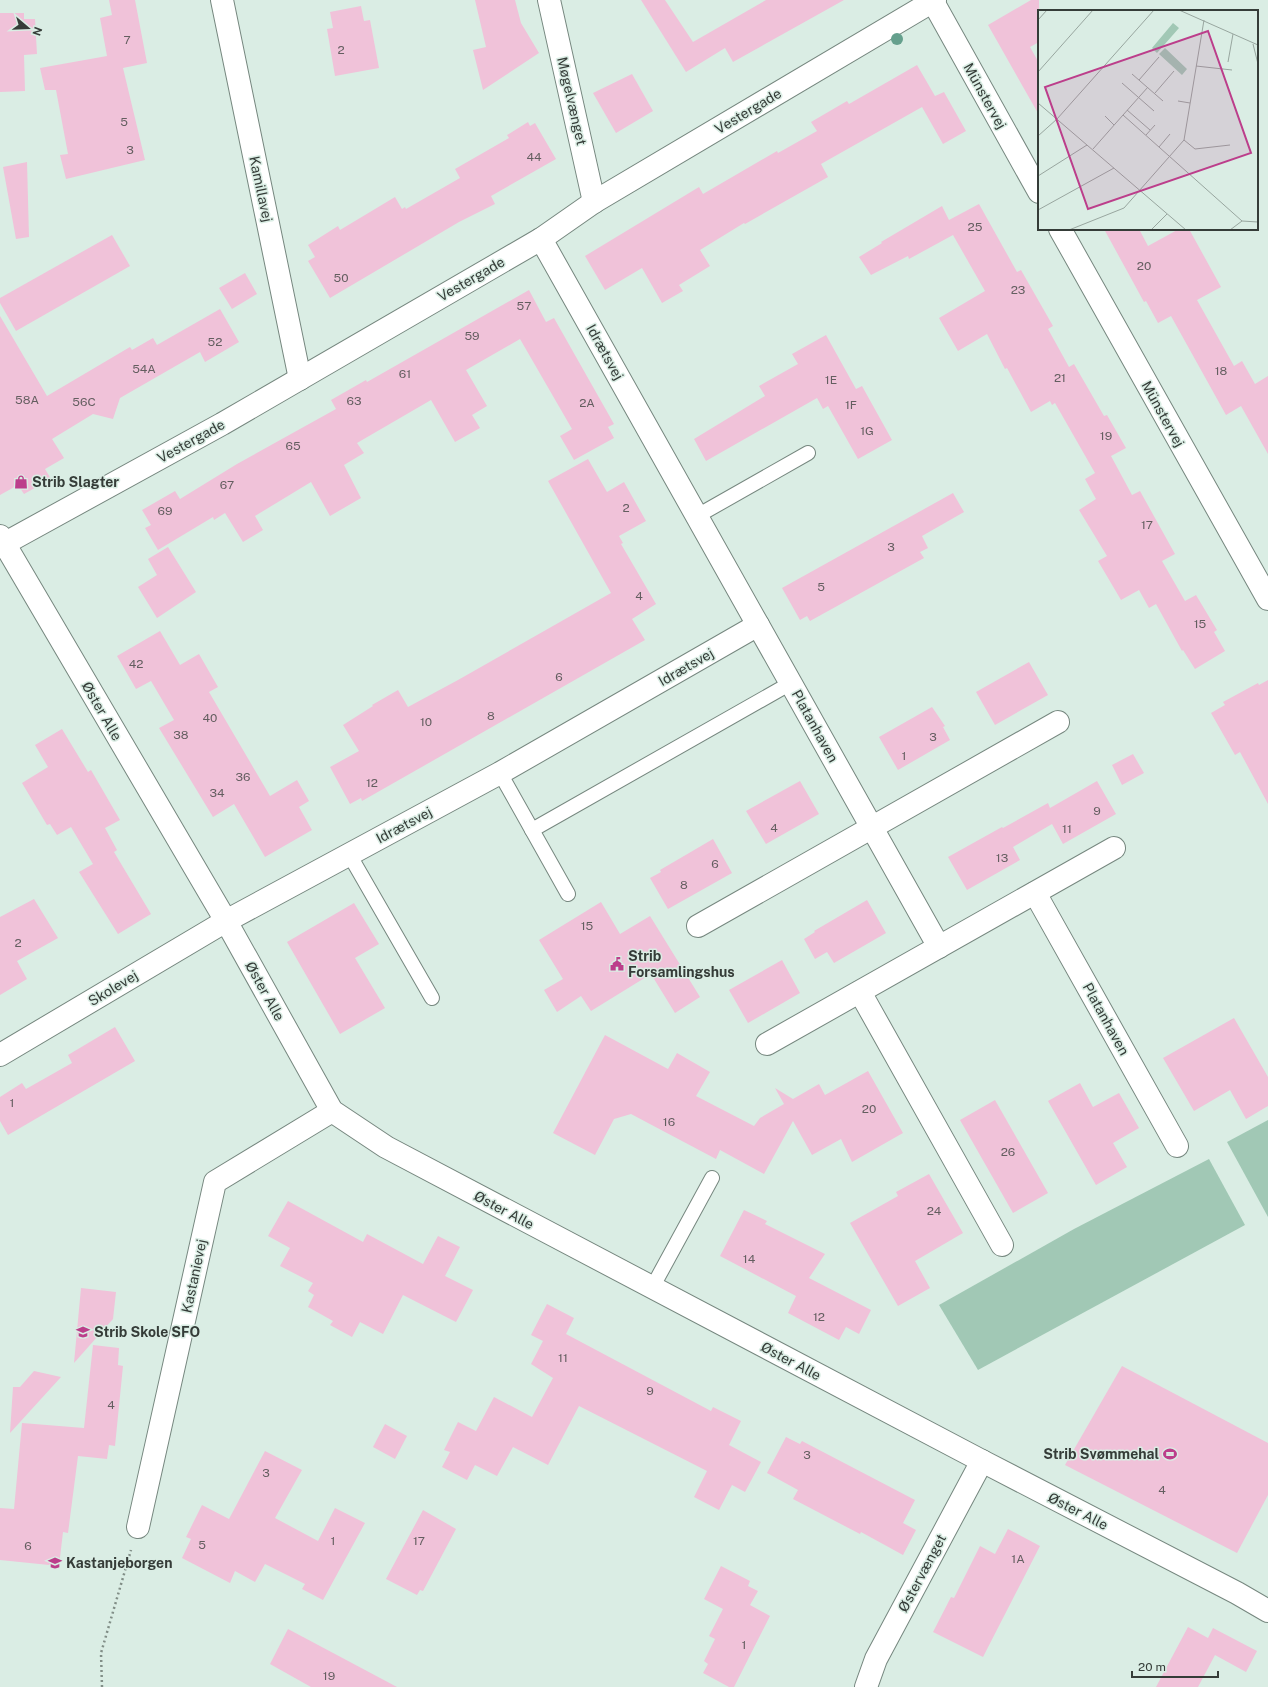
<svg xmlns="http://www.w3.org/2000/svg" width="1268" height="1687" font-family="'Public Sans',sans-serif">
	<rect width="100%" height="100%" fill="#daede4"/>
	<!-- green -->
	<g fill="#a1c8b5">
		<polygon points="1268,1120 1268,1217 1227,1142"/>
		<polygon points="1209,1159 1245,1225 978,1370 939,1305 1074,1229"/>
	</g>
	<!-- building -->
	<g fill="#f0c2d9">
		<polygon points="109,0 135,0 147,63 123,68 145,160 66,179 60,155 68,154 56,90 45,90 40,68 107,56 100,18 112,15"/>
		<polygon points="475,0 515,0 521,23 539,53 483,90 473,50 486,47"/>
		<polygon points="641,0 665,0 693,42 766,0 844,0 733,62 725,48 686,72"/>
		<polygon points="1031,0 1039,0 1039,42 1030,47 1039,63 1039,115 988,25"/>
		<polygon points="361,6 364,21 370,20 379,68 335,76 327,29 333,28 330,12"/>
		<polygon points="0,13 24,13 24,19 35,19 37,54 24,55 25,91 0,92"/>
		<polygon points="917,65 935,96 944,92 966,131 943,144 922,107 821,164 828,177 745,224 744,223 700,250 710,266 679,285 683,291 662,303 642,268 605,290 585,256 699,187 703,194 777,151 778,153 817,131 811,122 847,101 849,104"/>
		<polygon points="632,74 653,111 616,133 593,93"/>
		<polygon points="528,122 530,126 535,123 556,159 491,196 495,204 459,222 330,298 308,261 315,257 308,245 338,226 340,230 395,197 402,209 405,207 406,209 460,178 455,169 509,138 507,135"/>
		<polygon points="27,162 29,237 16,239 3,167"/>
		<polygon points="979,204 1017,272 1021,270 1053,326 1048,329 1069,367 1074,364 1104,416 1107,415 1126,448 1111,456 1132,495 1140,491 1175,554 1162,561 1185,601 1196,595 1217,630 1214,632 1225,651 1195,669 1183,650 1182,651 1156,604 1149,608 1139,590 1121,600 1098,561 1107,556 1079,510 1096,499 1085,479 1095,473 1055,403 1052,405 1050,401 1031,412 1007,368 1005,369 987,334 958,351 939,318 985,291 953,235 909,259 908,256 871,275 859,257 882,243 881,242 942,206 949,220"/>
		<polygon points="1104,229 1139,229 1148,246 1179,229 1189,229 1221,287 1197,300 1234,366 1242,361 1255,384 1268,376 1268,454 1241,406 1226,415 1171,316 1158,323 1146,301 1144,302"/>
		<polygon points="112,235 130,266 16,331 0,303 0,298"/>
		<polygon points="245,273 257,294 232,309 219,288"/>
		<polygon points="529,290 546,322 554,318 614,424 608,427 614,438 574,460 560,436 572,429 520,339 466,370 487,406 472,415 480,428 455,442 431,400 357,443 364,453 344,465 361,498 330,516 311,482 255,516 263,530 243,542 225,513 214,520 213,517 158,550 145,528 151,525 142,510 175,491 180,499 237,464 336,409 331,400 366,380 367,382"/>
		<polygon points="220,309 239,342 205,362 200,352 120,398 113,419 93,414 52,439 64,458 45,469 51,479 24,494 18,485 0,495 0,316 47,396 130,347 132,350 153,338 157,345"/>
		<polygon points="826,335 856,389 862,386 892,440 858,459 828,406 823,409 817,398 706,461 694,439 765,396 759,386 798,364 792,354"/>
		<polygon points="588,459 607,492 624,482 646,521 619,536 623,543 621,544 656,604 632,619 645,640 362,801 361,798 350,804 330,767 359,751 343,725 373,706 372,705 398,690 408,707 458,680 611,593 548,481"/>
		<polygon points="953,493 964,512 922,536 928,548 920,552 924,558 810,621 807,616 800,620 782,588"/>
		<polygon points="168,547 196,592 157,618 138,587 157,575 148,559"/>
		<polygon points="160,631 180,665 199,654 218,687 209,692 270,796 297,780 309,801 299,807 312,830 265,857 234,804 213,817 159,728 174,720 151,681 136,689 117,656"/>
		<polygon points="1029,662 1048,695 995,725 976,692"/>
		<polygon points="1268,680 1268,804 1240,752 1235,755 1211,713 1225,705 1223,702 1258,683 1259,685"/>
		<polygon points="932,707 945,726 943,727 950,740 898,770 879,737"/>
		<polygon points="62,729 88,772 91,770 120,820 105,828 117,850 114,852 151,914 118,934 79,872 93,864 71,827 57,835 50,824 47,825 22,783 48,767 35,745"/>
		<polygon points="1133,754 1144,773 1122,785 1112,765"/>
		<polygon points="800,781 819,814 766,844 746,811"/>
		<polygon points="1097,781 1116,814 1063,844 1052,824 1013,847 1020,860 967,890 948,857 1002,827 1003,828 1048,803 1050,808"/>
		<polygon points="713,839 732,873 668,909 650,878 661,872 660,870"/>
		<polygon points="34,899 58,938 17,961 27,979 0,995 0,917"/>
		<polygon points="867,900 886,933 834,963 827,952 815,959 804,939 815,932 814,931"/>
		<polygon points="601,902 620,934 650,916 700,997 675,1013 651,974 591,1011 581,996 557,1012 544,990 563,979 539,940"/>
		<polygon points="354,903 379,944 355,958 385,1008 340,1034 287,942"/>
		<polygon points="782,960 800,993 748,1023 729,990"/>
		<polygon points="1234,1018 1268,1077 1268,1106 1246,1119 1230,1090 1194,1111 1163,1058"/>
		<polygon points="115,1027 135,1061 8,1135 0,1121 0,1097 22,1083 26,1089 72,1063 68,1055"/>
		<polygon points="605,1035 668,1069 677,1053 710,1072 696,1096 754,1126 760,1118 784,1104 775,1088 793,1099 819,1084 825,1095 868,1071 903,1133 852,1162 841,1139 812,1155 793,1121 764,1174 720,1150 716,1159 631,1114 614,1119 595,1155 553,1133"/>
		<polygon points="1080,1083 1093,1107 1119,1093 1139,1128 1113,1143 1127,1167 1096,1185 1048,1101"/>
		<polygon points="995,1100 1048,1193 1013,1213 960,1120"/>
		<polygon points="929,1174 963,1233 915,1261 930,1288 898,1306 850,1223 898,1196 896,1192"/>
		<polygon points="288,1201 363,1242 367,1234 423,1264 438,1236 460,1247 445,1276 473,1290 456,1322 403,1295 383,1334 360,1322 352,1337 330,1325 333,1321 308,1307 314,1295 308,1291 313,1283 280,1266 290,1248 268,1236"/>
		<polygon points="744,1210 767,1221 765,1224 825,1254 809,1278 871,1310 859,1334 846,1327 839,1340 788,1313 796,1296 720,1256"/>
		<polygon points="81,1288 116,1292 113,1319 74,1363"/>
		<polygon points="547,1304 574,1318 566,1334 711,1411 713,1407 741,1421 729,1445 761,1462 745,1492 732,1485 719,1510 694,1497 707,1471 579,1406 548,1465 513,1447 497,1476 475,1465 467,1480 442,1467 450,1452 444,1450 458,1422 476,1431 494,1397 532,1417 553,1378 531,1364 543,1341 531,1335"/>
		<polygon points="93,1345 119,1348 118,1365 123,1366 115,1446 109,1445 107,1459 78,1456 68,1533 63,1532 59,1566 0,1560 0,1508 14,1509 22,1423 84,1428"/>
		<polygon points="1122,1366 1268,1443 1268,1495 1237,1553 1065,1465"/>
		<polygon points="34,1371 61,1377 10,1433 13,1387 20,1387"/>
		<polygon points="385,1424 407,1436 395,1459 373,1447"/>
		<polygon points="786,1437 800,1444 802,1441 915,1500 903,1523 916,1530 903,1555 861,1532 860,1534 793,1499 798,1490 767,1473"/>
		<polygon points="265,1451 302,1470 275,1518 318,1541 335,1508 365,1523 323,1600 302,1589 305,1584 265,1564 255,1582 235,1571 230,1583 182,1558 191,1539 186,1537 202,1505 229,1519"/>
		<polygon points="423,1510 456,1529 423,1591 420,1590 417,1595 386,1579"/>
		<polygon points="1008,1529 1040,1546 983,1657 933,1632 951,1597 954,1598 980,1546 995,1554"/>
		<polygon points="721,1566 750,1581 748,1586 758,1591 750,1605 770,1616 734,1687 729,1687 703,1673 708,1664 704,1661 715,1639 709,1636 723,1609 704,1599"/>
		<polygon points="1188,1627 1208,1638 1213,1628 1257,1651 1246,1672 1215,1655 1198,1687 1156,1687"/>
		<polygon points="288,1629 397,1687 311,1687 270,1664"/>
	</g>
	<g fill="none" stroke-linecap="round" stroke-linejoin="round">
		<!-- service casing -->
		<g stroke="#76877f" stroke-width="16">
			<g id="service">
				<polyline points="697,516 808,453"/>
				<polyline points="500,773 568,894"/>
				<polyline points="532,830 791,683"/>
				<polyline points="349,854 432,998"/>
				<polyline points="652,1288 712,1178"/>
			</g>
		</g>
		<!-- minor casing -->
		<g stroke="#76877f" stroke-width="24">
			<g id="minor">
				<polyline points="222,0 300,379"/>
				<polyline points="549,0 594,202"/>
				<polyline points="932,0 1039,192"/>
				<polyline points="1060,229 1268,599"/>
				<polyline points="0,536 226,921 332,1111 386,1147 982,1461 1237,1593 1268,1611"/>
				<polyline points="758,625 939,947"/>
				<polyline points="1035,893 1177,1146"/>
				<polyline points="698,926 1058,722"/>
				<polyline points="860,992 1002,1245"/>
				<polyline points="767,1044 1114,848"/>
				<polyline points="0,1055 226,921 500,773 758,625 541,239"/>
				<polyline points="138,1527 215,1182 332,1111"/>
				<polyline points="866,1687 876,1659 982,1461"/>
			</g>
		</g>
		<!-- tertiary casing -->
		<g stroke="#76877f" stroke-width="24">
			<polyline id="tertiary" points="0,546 222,424 541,239 594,202 935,0"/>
		</g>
		<!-- path -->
		<polyline stroke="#818e87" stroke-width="2.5" stroke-dasharray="2 3" stroke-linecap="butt" points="102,1687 101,1653 131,1550"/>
		<!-- service -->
		<use href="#service" stroke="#fff" stroke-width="14"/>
		<!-- minor -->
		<use href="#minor" stroke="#fff" stroke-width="22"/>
		<!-- tertiary -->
		<use href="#tertiary" stroke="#fff" stroke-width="22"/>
	</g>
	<!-- trees -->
	<circle fill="#65a08d" cx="897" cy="39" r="6"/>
	<!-- icons -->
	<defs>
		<g id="shop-bare" transform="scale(1.08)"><path d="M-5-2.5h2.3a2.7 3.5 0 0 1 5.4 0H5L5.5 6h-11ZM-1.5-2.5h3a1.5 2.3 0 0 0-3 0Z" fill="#bc3e8b" stroke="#daede4" stroke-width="2.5" paint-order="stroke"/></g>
		<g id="civic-bare" transform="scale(1.08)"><path d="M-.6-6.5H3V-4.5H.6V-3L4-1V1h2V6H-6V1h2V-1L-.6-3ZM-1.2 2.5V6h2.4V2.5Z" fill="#bc3e8b" stroke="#daede4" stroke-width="2.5" paint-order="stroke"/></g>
		<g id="school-bare" transform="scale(1.08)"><path d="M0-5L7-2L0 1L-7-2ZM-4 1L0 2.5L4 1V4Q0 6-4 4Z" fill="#bc3e8b" stroke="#daede4" stroke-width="2.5" paint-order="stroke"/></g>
		<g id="stadium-bare" transform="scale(1.08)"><path d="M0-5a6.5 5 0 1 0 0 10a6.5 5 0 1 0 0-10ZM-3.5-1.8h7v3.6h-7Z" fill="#bc3e8b" stroke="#daede4" stroke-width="2.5" paint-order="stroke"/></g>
	</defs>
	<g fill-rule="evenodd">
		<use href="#shop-bare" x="21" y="482"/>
		<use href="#civic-bare" x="617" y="964"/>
		<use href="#school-bare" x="83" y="1332"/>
		<use href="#stadium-bare" x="1170" y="1454"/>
		<use href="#school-bare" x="55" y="1563"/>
	</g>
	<g text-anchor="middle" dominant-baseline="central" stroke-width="3" stroke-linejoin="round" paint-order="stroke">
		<!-- number labels -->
		<g font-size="12" fill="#645e60">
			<text x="127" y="40">7</text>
			<text x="341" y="50">2</text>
			<text x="124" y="122">5</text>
			<text x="130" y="150">3</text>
			<text x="534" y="157">44</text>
			<text x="975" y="227">25</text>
			<text x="1144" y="266">20</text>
			<text x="341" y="278">50</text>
			<text x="1018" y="290">23</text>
			<text x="524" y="306">57</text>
			<text x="472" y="336">59</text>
			<text x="215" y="342">52</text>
			<text x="144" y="369">54A</text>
			<text x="1221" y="371">18</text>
			<text x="405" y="374">61</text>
			<text x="1060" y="378">21</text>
			<text x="831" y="380">1E</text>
			<text x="27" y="400">58A</text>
			<text x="354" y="401">63</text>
			<text x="84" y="402">56C</text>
			<text x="587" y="403">2A</text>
			<text x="851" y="405">1F</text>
			<text x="867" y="431">1G</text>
			<text x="1106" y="436">19</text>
			<text x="293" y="446">65</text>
			<text x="227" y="485">67</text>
			<text x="626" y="508">2</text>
			<text x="165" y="511">69</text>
			<text x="1147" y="525">17</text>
			<text x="891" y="547">3</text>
			<text x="821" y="587">5</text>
			<text x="639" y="596">4</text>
			<text x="1200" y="624">15</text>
			<text x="136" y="664">42</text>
			<text x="559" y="677">6</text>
			<text x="491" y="716">8</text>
			<text x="210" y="718">40</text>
			<text x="426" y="722">10</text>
			<text x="181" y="735">38</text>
			<text x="933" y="737">3</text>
			<text x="904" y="756">1</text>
			<text x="243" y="777">36</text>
			<text x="372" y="783">12</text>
			<text x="217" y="793">34</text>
			<text x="1097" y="811">9</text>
			<text x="774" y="828">4</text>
			<text x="1067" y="829">11</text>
			<text x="1002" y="858">13</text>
			<text x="715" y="864">6</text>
			<text x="684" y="885">8</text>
			<text x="587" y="926">15</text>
			<text x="18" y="943">2</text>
			<text x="12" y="1103">1</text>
			<text x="869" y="1109">20</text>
			<text x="669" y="1122">16</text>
			<text x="1008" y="1152">26</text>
			<text x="934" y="1211">24</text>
			<text x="749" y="1259">14</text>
			<text x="819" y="1317">12</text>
			<text x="563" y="1358">11</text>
			<text x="650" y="1391">9</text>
			<text x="111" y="1405">4</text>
			<text x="807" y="1455">3</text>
			<text x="266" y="1473">3</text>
			<text x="1162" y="1490">4</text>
			<text x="333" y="1541">1</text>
			<text x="419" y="1541">17</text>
			<text x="202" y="1545">5</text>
			<text x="28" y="1546">6</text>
			<text x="1018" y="1559">1A</text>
			<text x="744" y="1645">1</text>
			<text x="329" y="1676">19</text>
		</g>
		<!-- street labels -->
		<g font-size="14" fill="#353c38" stroke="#daede4">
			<text transform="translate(985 96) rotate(61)">Münstervej</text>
			<text transform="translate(572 101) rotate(77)">Møgelvænget</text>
			<text transform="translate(748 111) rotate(-31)">Vestergade</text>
			<text transform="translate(261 189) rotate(78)">Kamillavej</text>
			<text transform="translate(471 279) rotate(-30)">Vestergade</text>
			<text transform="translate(605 352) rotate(61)">Idrætsvej</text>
			<text transform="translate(1163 414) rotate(61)">Münstervej</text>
			<text transform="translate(191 441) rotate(-29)">Vestergade</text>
			<text transform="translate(686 667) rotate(-30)">Idrætsvej</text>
			<text transform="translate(102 711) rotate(60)">Øster Alle</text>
			<text transform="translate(815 726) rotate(61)">Platanhaven</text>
			<text transform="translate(404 825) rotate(-28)">Idrætsvej</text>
			<text transform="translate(113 988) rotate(-31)">Skolevej</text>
			<text transform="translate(265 991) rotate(61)">Øster Alle</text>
			<text transform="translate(1106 1019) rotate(61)">Platanhaven</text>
			<text transform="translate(504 1210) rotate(28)">Øster Alle</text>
			<text transform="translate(194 1276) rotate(-78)">Kastanievej</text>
			<text transform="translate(791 1361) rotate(28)">Øster Alle</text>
			<text transform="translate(1078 1511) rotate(27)">Øster Alle</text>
			<text transform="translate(922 1573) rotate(-62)">Østervænget</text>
		</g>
		<!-- poi labels -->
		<g font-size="14" font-weight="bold" fill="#353c38" stroke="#daede4" text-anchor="start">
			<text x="32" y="482">Strib Slagter</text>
			<text x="628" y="956">Strib<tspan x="628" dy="16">Forsamlingshus</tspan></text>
			<text x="94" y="1332">Strib Skole SFO</text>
			<text x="1159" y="1454" text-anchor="end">Strib Svømmehal</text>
			<text x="66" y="1563">Kastanjeborgen</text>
		</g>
	</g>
	<!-- overview -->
	<g transform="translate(1038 10)">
		<rect width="220" height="220" fill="#daede4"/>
		<path d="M135 13 141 18 119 43 114 38ZM127 38 149 59 144 65 121 44Z" fill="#a1c8b5"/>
		<path fill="none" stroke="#98a69f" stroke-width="1" d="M141 0 220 35M0 10 9 0M215 34 220 54M190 52 195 24M158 56 194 60M0 62 55 0M94 64 125 91M101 70 121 47M84 73 116 101M117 83 136 61M140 91 152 93M0 93 148 220M89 100 112 120M85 105 110 77M67 106 76 115M108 125 117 115M0 126 19 109 116 0M146 130 157 139 192 135M121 137 132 124M55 139 85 105 204 211M0 166 49 135M0 200 76 158M31 220 86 198 146 130 166 10M113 220 129 204M192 220 204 211 220 212"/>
		<path fill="#bc3e8b" fill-opacity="0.15" stroke="#bc3e8b" stroke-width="2" d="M170 21 213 143 50 199 7 77Z"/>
		<rect width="220" height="220" fill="none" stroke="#353c38" stroke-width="2"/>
	</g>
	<!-- north arrow -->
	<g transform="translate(28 28) rotate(109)" stroke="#daede4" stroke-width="3" paint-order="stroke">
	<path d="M0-3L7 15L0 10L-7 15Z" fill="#353c38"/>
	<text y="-6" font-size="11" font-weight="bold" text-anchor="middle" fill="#353c38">N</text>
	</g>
	<!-- scale -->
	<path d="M1132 1671v6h86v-6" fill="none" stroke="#353c38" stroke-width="2"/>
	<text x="1138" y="1671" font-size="12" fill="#353c38" stroke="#daede4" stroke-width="3" paint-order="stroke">20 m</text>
</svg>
